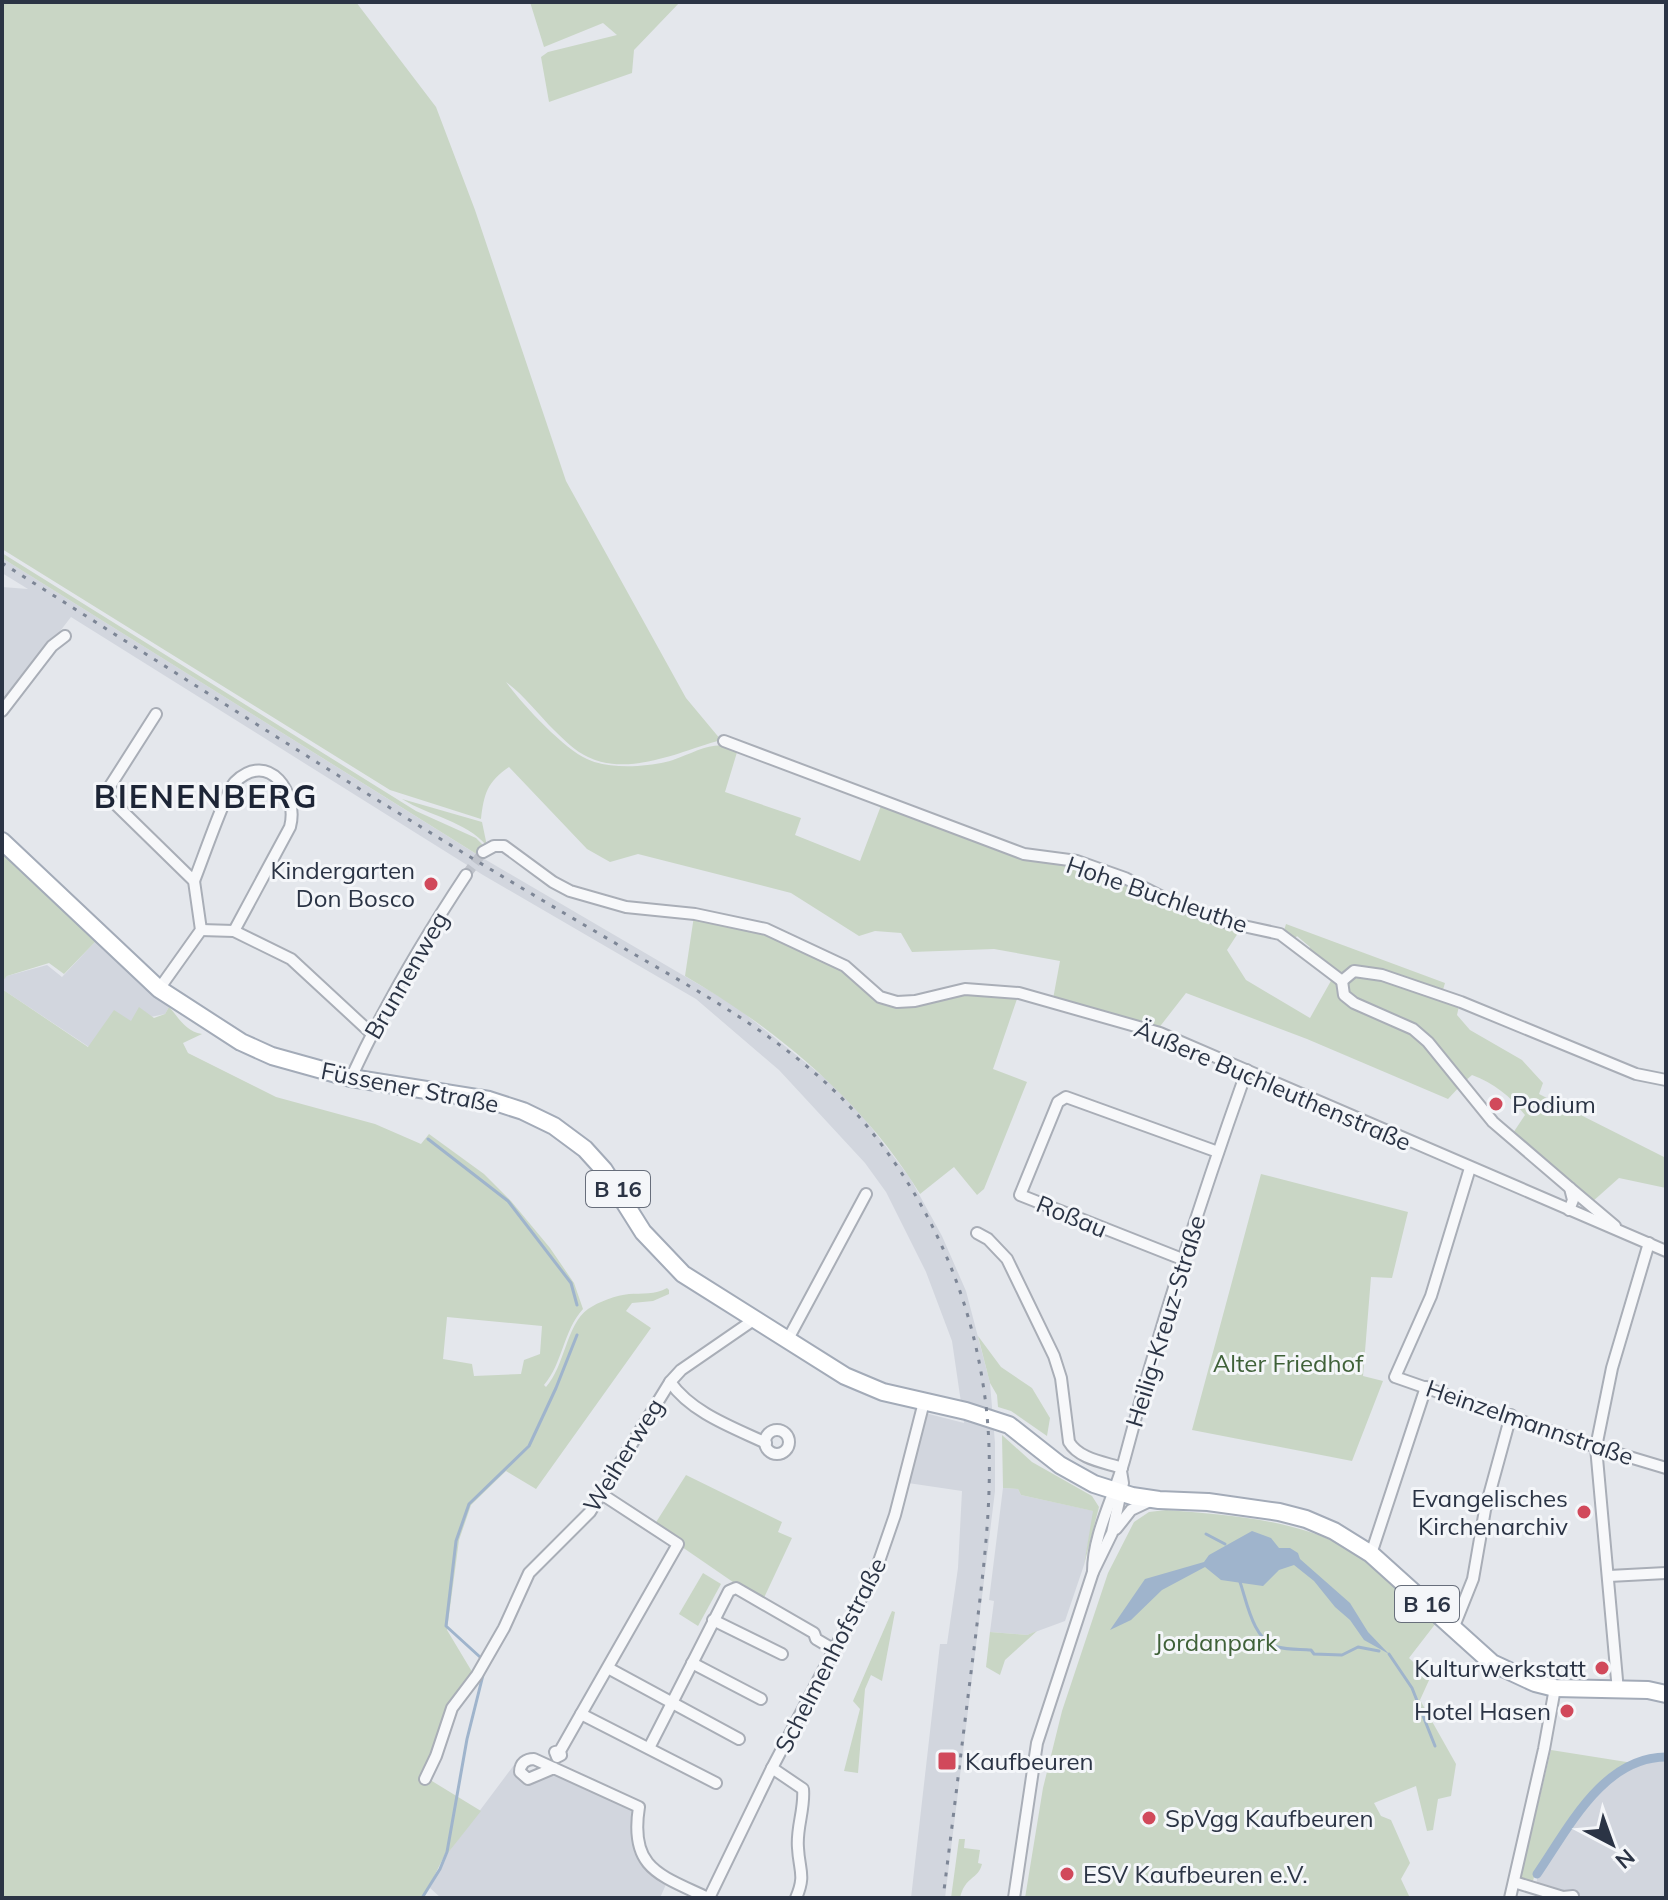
<svg xmlns="http://www.w3.org/2000/svg" width="1668" height="1900" font-family="Mulish,sans-serif">
	<rect width="100%" height="100%" fill="#e4e7ec"/>
	<!-- built -->
	<g fill="#d2d6de">
		<polygon points="2,558 481,857 734,1005 831,1083 861,1114 910,1178 942,1236 966,1291 990,1383 995,1443 995,1491 945,1898 911,1898 940,1644 947,1644 958,1568 962,1491 908,1483 925,1413 964,1423 952,1341 926,1272 886,1192 865,1163 779,1070 696,999 483,875 71,617 2,706 2,587 28,589 2,573"/>
		<polygon points="96,941 169,1007 165,1014 131,1021 89,1047 2,989 2,982 7,976 47,965 62,977"/>
		<polygon points="1003,1488 1018,1489 1021,1495 1094,1511 1084,1565 1065,1621 1027,1635 990,1632 994,1601 989,1600"/>
		<polygon points="1666,1759 1666,1898 1572,1898 1536,1885 1538,1874 1561,1842 1592,1800 1613,1777 1653,1760"/>
		<polygon points="514,1765 519,1767 521,1778 553,1770 636,1808 637,1851 667,1882 660,1898 441,1898 430,1888 448,1853"/>
	</g>
	<!-- green -->
	<g fill="#c9d6c5" fill-rule="evenodd">
		<path d="M2 2H356L436 107 475 210 566 481 686 698 721 740C681 751 629 777 588 757 575 751 564 740 554 730 539 715 522 693 506 682 521 703 564 749 587 759 610 770 650 767 673 760 697 752 714 739 738 749L725 792 801 818 795 835 860 861 882 803 1024 855 1076 863 1242 927 1227 950 1246 980 1310 1018 1332 979 1339 983 1341 997 1398 1025 1426 1043 1461 1085 1448 1099 1307 1039 1186 993 1158 1029 1053 999 1060 961 994 949 912 952 901 933 875 931 859 936 791 893 638 854 610 862 587 849 509 767C487 782 484 794 481 819L390 790 2 549Z"/>
		<polygon points="530,2 680,2 634,50 632,73 549,102 541,57 548,52 617,35 603,23 544,47"/>
		<polygon points="2,553 416,811 476,838 485,847 478,855 2,558"/>
		<path d="M402 799 482 822 487 846C466 821 429 816 402 799Z"/>
		<polygon points="2,853 44,889 96,941 64,974 49,963 7,976 2,982"/>
		<path d="M694 916 765 931 843 967 897 1004 965 991 1018 996 993 1069 1027 1082 984 1189 977 1195 954 1167 920 1194C863 1101 778 1030 685 976Z"/>
		<polygon points="1286,924 1445,983 1442,993 1368,967 1353,968 1341,977 1307,952 1310,947 1297,936 1293,941 1283,934"/>
		<path d="M1365 973 1459 1006 1457 1015 1470 1030 1522 1060 1543 1083 1539 1094 1666 1158V1188L1619 1178 1592 1202 1513 1133 1525 1115C1510 1096 1494 1083 1472 1075L1464 1082 1430 1041 1354 1000 1347 993 1346 983 1350 978Z"/>
		<path d="M2 989 88 1047 114 1010 131 1021 139 1007 154 1018 165 1014 169 1007C180 1019 185 1031 202 1034L183 1043 188 1053 276 1097 375 1124 421 1144 429 1134 484 1174 511 1201 550 1248 574 1283 583 1309C563 1331 563 1363 544 1385L546 1387C565 1366 566 1325 588 1309 598 1302 617 1295 629 1294 642 1293 655 1295 667 1288L669 1290V1294L653 1301 632 1303 626 1311 651 1328 536 1489 506 1471 471 1505 459 1540 447 1630 474 1675 450 1708 427 1778 481 1811 448 1853 446 1852 429 1887 421 1898H2ZM447 1317 542 1326 540 1354 524 1360 521 1374 474 1376 472 1364 443 1359Z"/>
		<polygon points="1261,1174 1408,1212 1392,1278 1371,1277 1363,1376 1383,1381 1352,1461 1192,1430"/>
		<polygon points="978,1336 1001,1367 1032,1388 1050,1418 1047,1436 1011,1411 998,1407 997,1395 990,1383"/>
		<polygon points="1002,1435 1032,1462 1092,1496 1099,1507 1084,1565 1093,1511 1021,1495 1018,1489 1003,1488"/>
		<polygon points="686,1475 782,1522 778,1532 792,1538 762,1602 653,1527"/>
		<path d="M1166 1510C1229 1515 1302 1519 1357 1554 1385 1573 1412 1599 1436 1623L1409 1658 1430 1678 1420 1700 1456 1764 1451 1796 1438 1799 1433 1830 1427 1831 1416 1786 1374 1803 1381 1816 1391 1820 1410 1863 1401 1879 1410 1898H1025L1043 1788 1062 1711 1108 1573 1134 1522 1149 1512Z"/>
		<polygon points="703,1573 721,1584 698,1626 679,1614"/>
		<polygon points="892,1611 895,1612 882,1681 871,1675 865,1689 858,1773 844,1771 860,1709 853,1701"/>
		<polygon points="1037,1631 1005,1660 1000,1675 986,1667 990,1632 1027,1635"/>
		<polygon points="1551,1750 1633,1763 1610,1773 1589,1798 1535,1874 1532,1884 1520,1880"/>
		<path d="M959 1839H965L964 1848 980 1850 978 1863 982 1864C978 1880 965 1876 960 1898H951Z"/>
	</g>
	<!-- water -->
	<polygon fill="#9fb4cc" points="1252,1531 1271,1538 1279,1548 1290,1548 1298,1553 1300,1559 1350,1603 1368,1632 1389,1654 1364,1640 1350,1620 1335,1607 1314,1581 1294,1565 1279,1570 1263,1586 1221,1580 1205,1567 1162,1590 1131,1620 1110,1630 1145,1579 1204,1562 1209,1555"/>
	<g fill="none" stroke-linecap="round" stroke-linejoin="round">
		<!-- stream -->
		<g stroke="#9fb4cc" stroke-width="3">
			<polyline points="428,1139 508,1201 571,1283 577,1305"/>
			<polyline points="1206,1534 1225,1544"/>
			<path d="M1240 1582C1247 1602 1253 1641 1278 1647 1288 1650 1301 1649 1311 1650L1314 1654 1342 1655 1358 1647 1379 1651"/>
			<polyline points="1389,1654 1412,1688 1435,1746"/>
			<polyline points="480,1657 446,1626 456,1541 469,1504 529,1446 556,1388 577,1335"/>
			<polyline points="422,1898 440,1869 447,1852 467,1739 484,1671"/>
		</g>
		<!-- canal -->
		<path stroke="#9fb4cc" stroke-width="9" d="M1537 1874C1568 1829 1603 1757 1666 1757"/>
		<!-- street-tunnel -->
		<polyline stroke="#bfc3cb" stroke-width="10" stroke-dasharray="10 5" stroke-linecap="butt" points="466,875 483,852"/>
		<!-- street casing -->
		<g stroke="#a9aeb7" stroke-width="14">
			<g id="street">
				<polyline points="2,711 52,646 65,636"/>
				<polyline points="156,714 105,794 194,881 201,930 159,989"/>
				<polyline points="724,741 1024,854 1077,861 1125,878 1174,903 1225,922 1280,934 1342,981"/>
				<polyline points="483,852 494,846 504,846 553,882 570,891 626,907 695,914 766,929 845,966 880,997 897,1002 915,1001 965,989 1019,993 1160,1033 1666,1251"/>
				<path d="M194 881C201 864 226 791 235 782 269 749 299 794 290 827L234 931"/>
				<polyline points="201,930 234,931 291,959 371,1033"/>
				<polyline points="1342,981 1354,971 1382,975 1461,1002 1636,1074 1666,1080"/>
				<polyline points="1342,981 1344,995 1354,1003 1413,1029 1428,1042 1493,1122 1570,1188 1573,1200 1569,1210"/>
				<path d="M351 1078C383 1008 423 940 466 875"/>
				<polyline points="1470,1168 1431,1296 1395,1377 1596,1447 1666,1468"/>
				<polyline points="1570,1188 1615,1226"/>
				<path d="M977 1233 988 1239 1007 1259 1054 1356 1061 1378 1069 1442C1079 1459 1104 1462 1122 1468"/>
				<polyline points="1182,1259 1020,1195 1058,1102 1066,1097 1218,1152"/>
				<polyline points="787,1341 866,1194"/>
				<path d="M670 1382C692 1413 732 1427 766 1443"/>
				<circle cx="777" cy="1442" r="12"/>
				<polyline points="603,1495 678,1544 581,1714 716,1783"/>
				<polyline points="1116,1529 1131,1510 1148,1502"/>
				<polyline points="1371,1554 1426,1387"/>
				<path d="M1093 1572C1093 1534 1114 1497 1124 1461 1159 1328 1201 1199 1247 1070"/>
				<polyline points="1609,1576 1666,1573"/>
				<polyline points="713,1620 782,1654"/>
				<polyline points="1453,1629 1473,1579 1485,1510 1511,1415"/>
				<polyline points="692,1663 761,1699"/>
				<polyline points="608,1668 739,1739"/>
				<polyline points="1618,1691 1596,1447 1612,1368 1649,1243"/>
				<polyline points="649,1748 729,1591 736,1588 814,1633 816,1639 833,1649"/>
				<polyline points="560,1751 555,1752 557,1757 561,1755 560,1751 581,1714"/>
				<path d="M554 1768 528 1779 520 1772C520 1763 526 1759 534 1759L639 1807C629 1869 660 1875 708 1898"/>
				<path d="M772 1768 803 1789C805 1809 796 1828 798 1848 799 1870 806 1875 796 1898"/>
				<polyline points="425,1779 436,1756 452,1708 477,1675 504,1628 529,1573 590,1512 670,1382 681,1370 755,1319"/>
				<polyline points="1514,1882 1563,1897 1573,1896"/>
				<polyline points="709,1898 772,1768 876,1570 895,1515 924,1402"/>
				<polyline points="1014,1898 1037,1743 1093,1572 1112,1533 1123,1483 1121,1471"/>
				<polyline points="1510,1898 1544,1749 1555,1688"/>
			</g>
		</g>
		<!-- primary casing -->
		<g stroke="#a3abb8" stroke-width="20">
			<polyline id="primary" points="2,841 159,989 241,1042 272,1056 351,1078 489,1100 523,1111 554,1126 585,1149 604,1170 643,1232 683,1274 845,1376 883,1392 966,1411 1009,1425 1060,1465 1094,1484 1132,1496 1159,1500 1208,1502 1279,1512 1306,1519 1334,1531 1371,1554 1492,1663 1535,1683 1555,1688 1648,1690 1666,1694"/>
		</g>
		<!-- street -->
		<use href="#street" stroke="#f7f8fa" stroke-width="10"/>
		<!-- primary -->
		<use href="#primary" stroke="#fff" stroke-width="16"/>
		<!-- rail -->
		<path stroke="#7d8696" stroke-width="3" stroke-dasharray="4 8" stroke-linecap="butt" d="M2 563C166 666 329 772 495 872 545 902 596 932 646 961 723 1005 802 1051 861 1119 925 1194 968 1286 983 1384 997 1470 985 1556 975 1641 964 1727 954 1812 943 1898"/>
	</g>
	<!-- markers -->
	<g fill="#d1495b" stroke="#f4f6f9" stroke-width="3">
		<circle cx="431" cy="884" r="8"/>
		<circle cx="1496" cy="1104" r="8"/>
		<circle cx="1584" cy="1512" r="8"/>
		<circle cx="1602" cy="1668" r="8"/>
		<circle cx="1567" cy="1711" r="8"/>
		<rect x="937" y="1751" width="20" height="20" rx="4"/>
		<circle cx="1149" cy="1818" r="8"/>
		<circle cx="1067" cy="1874" r="8"/>
	</g>
	<g text-anchor="middle" dominant-baseline="central" stroke-width="6" stroke-linejoin="round" paint-order="stroke">
		<!-- shield labels -->
		<g fill="#f4f6f9" stroke="#676e7b" stroke-width="2">
			<rect x="586" y="1171" width="64" height="36" rx="6"/>
			<rect x="1395" y="1586" width="64" height="36" rx="6"/>
		</g>
		<g font-size="22" font-weight="bold" fill="#2b3445">
			<text x="618" y="1189">B 16</text>
			<text x="1427" y="1604">B 16</text>
		</g>
		<!-- poi labels -->
		<g font-size="24" fill="#2b3445" stroke="#f4f6f9" text-anchor="end">
			<text x="415" y="870">Kindergarten<tspan x="415" dy="28">Don Bosco</tspan></text>
			<text x="1512" y="1104" text-anchor="start">Podium</text>
			<text x="1568" y="1498">Evangelisches<tspan x="1568" dy="28">Kirchenarchiv</tspan></text>
			<text x="1586" y="1668">Kulturwerkstatt</text>
			<text x="1551" y="1711">Hotel Hasen</text>
			<text x="965" y="1761" text-anchor="start">Kaufbeuren</text>
			<text x="1165" y="1818" text-anchor="start">SpVgg Kaufbeuren</text>
			<text x="1083" y="1874" text-anchor="start">ESV Kaufbeuren e.V.</text>
		</g>
		<!-- street labels -->
		<g font-size="24" fill="#2b3445" stroke="#f4f6f9">
			<text transform="translate(1157 894) rotate(19)">Hohe Buchleuthe</text>
			<text transform="translate(406 975) rotate(-60)">Brunnenweg</text>
			<text transform="translate(1273 1085) rotate(23)">Äußere Buchleuthenstraße</text>
			<text transform="translate(410 1087) rotate(11)">Füssener Straße</text>
			<text transform="translate(1072 1216) rotate(22)">Roßau</text>
			<text transform="translate(1165 1321) rotate(-73)">Heilig-Kreuz-Straße</text>
			<text transform="translate(1530 1422) rotate(19)">Heinzelmannstraße</text>
			<text transform="translate(623 1455) rotate(-58)">Weiherweg</text>
			<text transform="translate(830 1655) rotate(-63)">Schelmenhofstraße</text>
		</g>
		<!-- park labels -->
		<g font-size="24" fill="#3f6138" stroke="#f4f6f9">
			<text x="1288" y="1363">Alter Friedhof</text>
			<text x="1216" y="1642">Jordanpark</text>
		</g>
		<!-- district labels -->
		<g font-size="32" font-weight="bold" letter-spacing="2" fill="#1d2536" stroke="#f4f6f9">
			<text x="206" y="796">BIENENBERG</text>
		</g>
	</g>
	<!-- border -->
	<rect width="1668" height="1900" fill="none" stroke="#2b3445" stroke-width="8"/>
	<!-- north arrow -->
	<g transform="translate(1612 1844) rotate(139)" stroke="#f4f6f9" stroke-width="6" paint-order="stroke">
	<path d="M0-6L14 30L0 20L-14 30Z" fill="#2b3445"/>
	<text y="-12" font-size="22" font-weight="bold" text-anchor="middle" fill="#2b3445">N</text>
	</g>
</svg>
